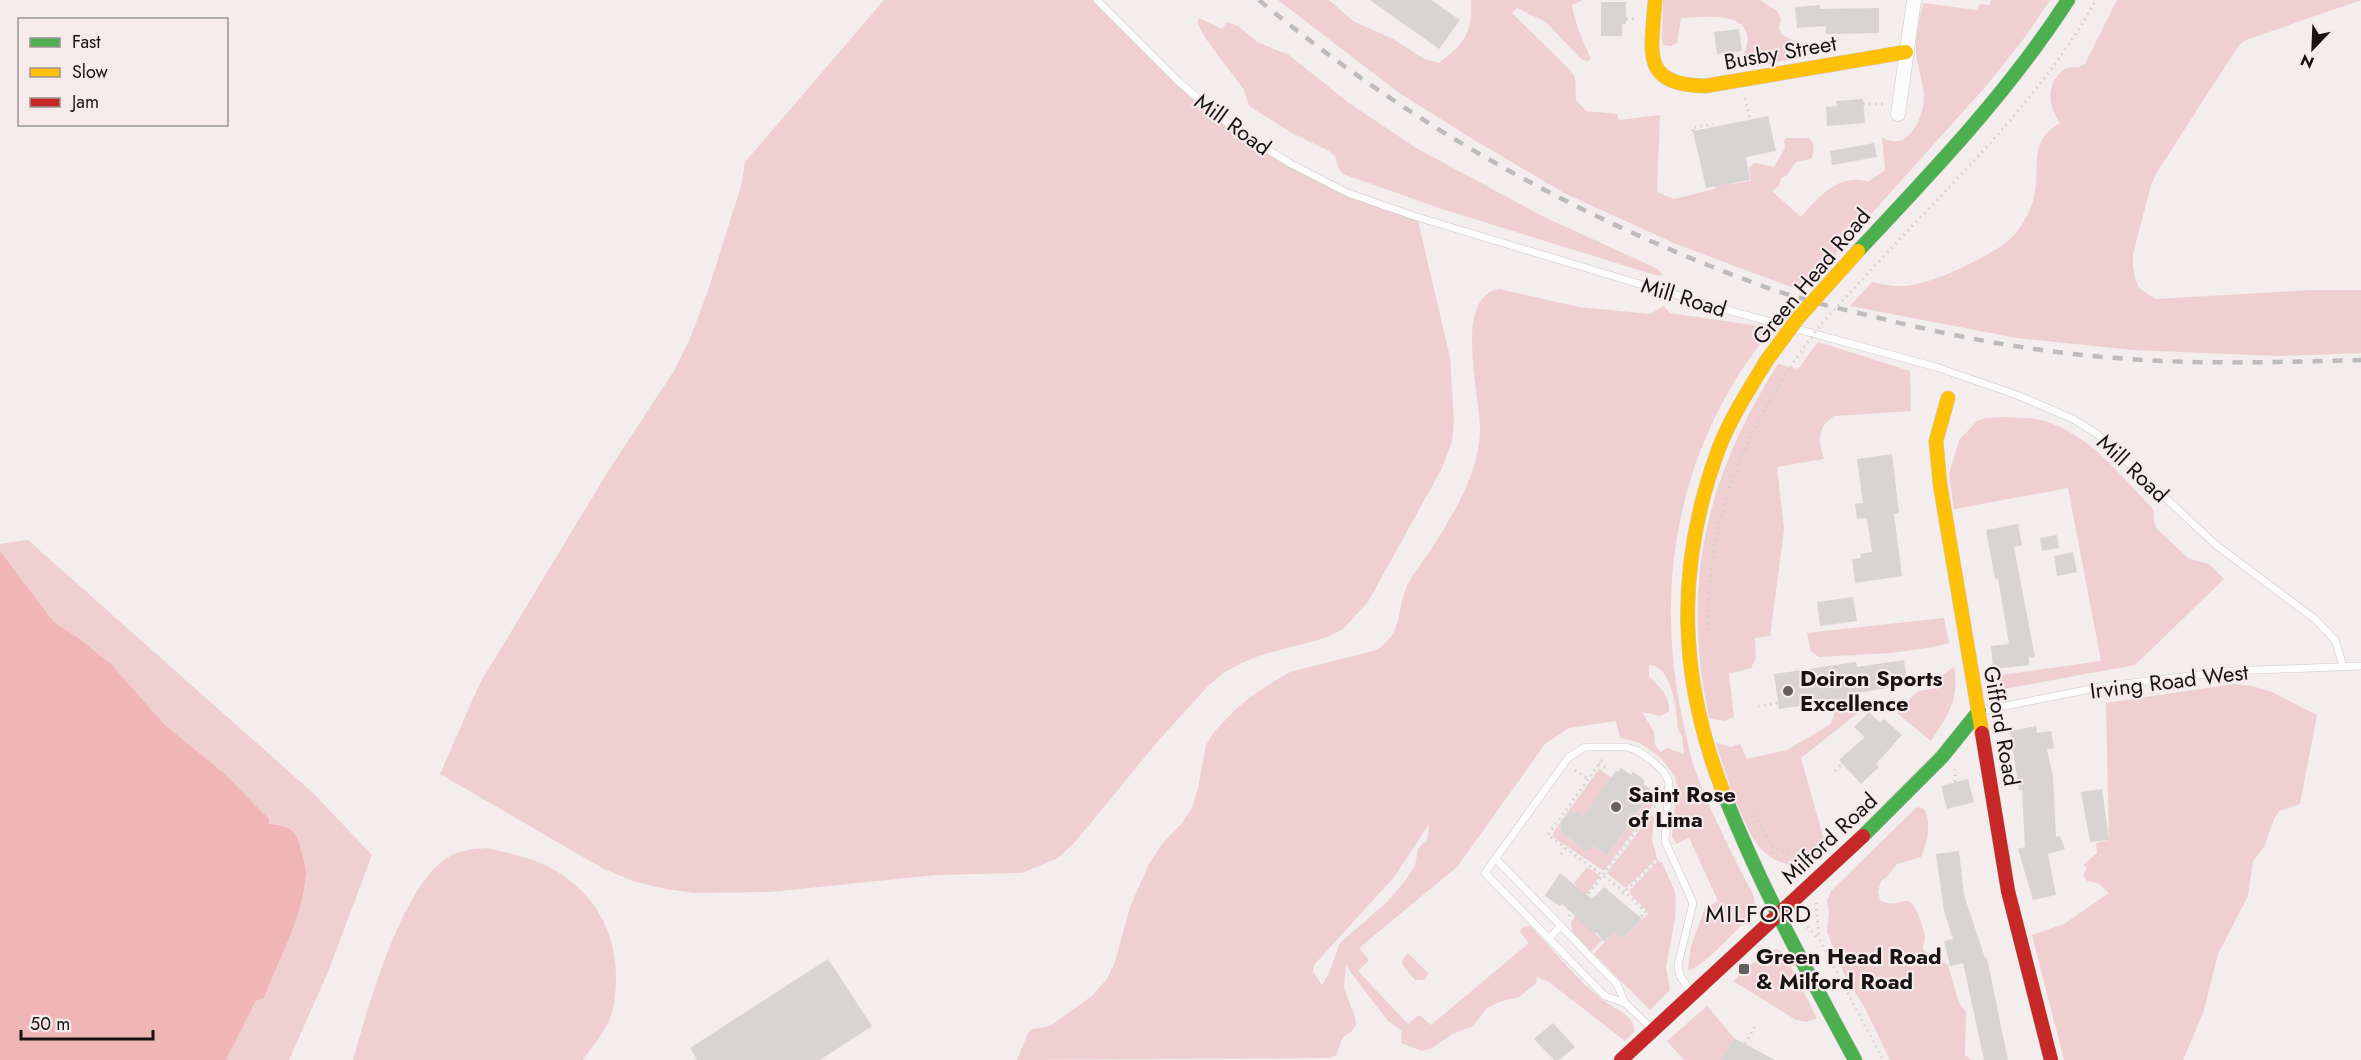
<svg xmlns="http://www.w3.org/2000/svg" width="2361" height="1060" font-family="Jost,sans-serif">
	<rect width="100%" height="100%" fill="#f3eded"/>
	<!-- green -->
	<g fill="#efcfcf" fill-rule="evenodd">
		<polygon points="884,0 1097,0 1211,110 1320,180 1417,217 1450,357 1454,421 1452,441 1442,468 1368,602 1343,629 1325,638 1261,655 1242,663 1223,673 1207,687 1158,741 1075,842 1058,858 1022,873 936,875 770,892 694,893 666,889 633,881 604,869 440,774 480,683 612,465 674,371 689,341 708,291 741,186 745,162"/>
		<path d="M1278 0H1329L1353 21 1393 39 1424 59 1439 63C1464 44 1473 33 1471 0H1583L1572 5C1573 17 1585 47 1591 58L1588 61 1581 59 1546 22 1517 8 1512 13 1569 69 1575 77 1576 100 1586 111 1617 114 1619 120 1660 115 1657 192 1674 199 1715 189 1717 184 1724 181 1731 184 1751 181 1749 167 1755 163 1774 167 1785 148 1784 141 1786 138H1809C1815 144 1815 152 1811 159L1796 162 1786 176 1781 178 1779 186 1772 191 1801 217C1818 198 1839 172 1868 182L1885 170 1882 137C1907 155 1925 116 1924 95 1923 79 1916 64 1916 49 1916 33 1920 18 1923 3L1977 10 1980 4 1990 5 1991 0H2050L2025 37 1987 85 1802 291 1676 244 1564 193 1466 135 1398 92Z"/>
		<path d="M1663 0H1760L1777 11 1781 19 1779 28 1782 35 1805 46 1807 51 1805 56 1754 67 1747 66 1743 57C1763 10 1711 16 1681 18L1677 43 1671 46 1664 45 1662 43Z"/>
		<path d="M2117 0H2361L2246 40 2239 45 2157 172 2151 185 2133 254V267L2135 278 2139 288 2155 299 2314 290H2361V353L2278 356 2133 350 2017 338 1850 306 1872 282C1882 284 1894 287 1904 286 1931 285 1989 257 2009 240 2020 230 2029 215 2033 201 2042 169 2026 142 2060 123 2049 108 2046 88 2059 74 2061 72 2064 69 2067 68 2074 66 2078 69 2085 64Z"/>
		<polygon points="1199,18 1222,29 1227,22 1238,26 1257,42 1289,55 1349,103 1416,148 1544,217 1658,269 1663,275 1658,276 1442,209 1343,174 1338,167 1335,156 1329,151 1292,133 1249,106 1244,90 1206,39 1197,23"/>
		<path d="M1499 289 1579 307 1650 314 1664 306 1670 313 1772 328C1755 351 1737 374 1724 400 1671 497 1659 609 1682 717 1686 734 1689 753 1695 770 1711 814 1733 855 1754 897L1755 905 1753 911C1744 923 1699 972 1688 970L1691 946 1705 908 1718 901 1689 838 1676 844 1672 836 1677 786 1675 776 1659 756 1638 742 1620 738 1616 721 1569 728 1545 744 1457 867 1359 948 1369 960 1358 971 1408 1024 1419 1015 1431 1025 1529 943 1520 932 1523 927 1530 926C1554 950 1576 979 1603 1000 1613 1009 1636 1015 1634 1032L1625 1041 1549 982 1537 977 1536 983 1519 997 1502 1001 1487 1008 1473 1026 1452 1034 1432 1048 1422 1051 1401 1043 1402 1031 1388 1021 1349 970 1346 963 1344 988 1355 1017 1356 1025 1352 1031 1343 1037 1336 1055 1330 1058 1017 1060 1028 1033 1032 1029 1050 1026 1092 996 1107 979 1115 962 1130 907 1149 864 1162 844 1182 823 1192 808 1198 788 1206 745 1214 732 1236 709 1257 692 1290 672 1377 650C1404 631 1396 612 1407 586 1413 573 1424 560 1432 548 1454 513 1479 473 1480 431 1481 398 1452 297 1499 289ZM1649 665C1672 664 1677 712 1678 730L1682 736 1684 754 1667 748 1660 752 1655 744 1654 732 1642 712 1660 716 1669 712C1671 696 1659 687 1649 676ZM1429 824 1427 842 1423 843 1418 849 1415 866 1405 881 1387 902 1340 943 1329 973 1322 985 1313 971 1314 965 1394 877Z"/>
		<path d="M1818 342 1910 371 1911 411 1834 416C1817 427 1818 442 1824 459L1777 467 1784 530 1770 636 1755 638 1756 658 1751 668 1729 674 1734 717 1724 721 1709 718C1681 584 1705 479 1778 364L1798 369Z"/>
		<path d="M2003 417C2015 418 2029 417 2041 420 2088 432 2122 477 2154 510V522L2157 529 2189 559 2209 564 2224 579 2135 665 2004 689C1995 689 1989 686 1987 677L2101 661 2068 488 1954 509 1949 474 1959 440 1977 421 1985 418Z"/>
		<path d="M28 540 313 793 372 855 328 972 289 1060H226L256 1001 264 998C275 969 309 900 306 872 306 864 303 856 301 849 296 829 289 824 269 824V819L224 773 165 725 111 664 80 639 54 622 0 551V544Z"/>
		<polygon points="1944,618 1949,643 1933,647 1891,653 1819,657 1811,651 1807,633"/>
		<path d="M1954 667C1960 699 1948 715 1931 741L1897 713 1918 691 1939 688 1938 678Z"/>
		<polygon points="2234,684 2252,686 2272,692 2317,715 2300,804 2279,811 2274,819 2264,847 2253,861 2248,896 2218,954 2204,1010 2183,1060 2064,1060 2032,935 2064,924 2109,893 2098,883 2087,881 2083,875 2087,868 2083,865 2097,853 2096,843 2109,840 2106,703"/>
		<path d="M1869 704 1801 758 1826 847 1809 864C1792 867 1775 863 1762 850 1744 831 1724 770 1716 743L1731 747 1740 744 1747 759 1787 750 1831 724 1836 707Z"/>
		<polygon points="1599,769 1612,778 1583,816 1577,811 1567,813"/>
		<polygon points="1647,800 1653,805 1604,871 1553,837 1553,833 1560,823 1561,832 1588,852 1593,846 1607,856"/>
		<path d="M1917 807 1924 809C1932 822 1927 844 1921 857L1897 864 1887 877 1881 881 1878 891 1880 900C1890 906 1895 903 1907 901 1915 900 1924 929 1925 937 1925 942 1922 945 1923 950L1948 965 1959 1003 1966 1012 1965 1049V1055L1971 1060H1890L1865 1008 1845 976 1827 932 1829 913 1827 901 1831 891Z"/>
		<polygon points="1651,815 1654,817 1652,840 1657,858 1627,887 1624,887 1607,873"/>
		<path d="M487 848C508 853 530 857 549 867 594 891 617 931 616 982 615 994 615 1006 610 1018 604 1034 592 1046 583 1060H353C368 1008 400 892 444 860 457 850 471 849 487 848Z"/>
		<polygon points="1658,861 1662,862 1675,892 1676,900 1675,919 1666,967 1670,990 1650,1010 1594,954 1614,932 1622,939 1649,913 1630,894 1630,890"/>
		<polygon points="1587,867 1600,876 1585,896 1574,883"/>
		<polygon points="1575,916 1602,940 1591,952 1572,931 1571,922"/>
		<polygon points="1777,949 1784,953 1817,1018 1806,1022 1796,1020 1733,981 1765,952"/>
		<polygon points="1408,953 1428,973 1425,980 1415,980 1403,966 1402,961"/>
		<polygon points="1707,1006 1734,1038 1722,1060 1684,1060 1667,1041"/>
	</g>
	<!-- water -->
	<path fill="#f0b6b7" d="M0 551 54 622 80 639 111 664 165 725 224 773 269 819V824C289 825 296 829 301 849 303 858 307 868 306 876 303 916 278 961 264 998L256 1001 226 1060H0Z"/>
	<!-- building -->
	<g fill="#d9d4d4">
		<polygon points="1370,0 1431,0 1460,20 1439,49"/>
		<polygon points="1601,2 1626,2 1626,24 1622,24 1622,36 1601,36"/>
		<polygon points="1820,5 1820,9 1879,8 1879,33 1826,34 1826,26 1797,28 1795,7"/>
		<polygon points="1739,29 1742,51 1717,54 1714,32"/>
		<polygon points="1863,99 1865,123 1827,126 1826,107 1837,106 1836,101"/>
		<polygon points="1768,116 1776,151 1746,157 1750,180 1706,188 1693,131"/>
		<polygon points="1874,143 1877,157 1832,165 1830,151"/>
		<polygon points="1892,454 1899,513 1894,514 1902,576 1855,583 1852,559 1861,558 1860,554 1872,552 1867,518 1857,519 1855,504 1863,503 1857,459"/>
		<polygon points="2018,524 2022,545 2014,547 2035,657 2029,658 2029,665 1993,669 1991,646 2009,644 1998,578 1995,579 1986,530"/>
		<polygon points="2057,535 2059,548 2042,551 2040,538"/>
		<polygon points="2073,552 2077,572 2057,576 2054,556"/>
		<polygon points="1853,597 1857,621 1820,626 1817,602"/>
		<polygon points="1904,660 1908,685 1849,694 1854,698 1779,709 1774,674 1856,662 1857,667"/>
		<polygon points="1869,712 1880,723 1884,719 1902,735 1876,764 1879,767 1861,784 1839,760 1865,737 1854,727"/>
		<polygon points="2036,726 2037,733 2051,731 2054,748 2047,749 2053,777 2056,837 2060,836 2065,849 2048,854 2056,895 2033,900 2018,849 2025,847 2022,790 2019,790 2010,731"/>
		<polygon points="1621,768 1631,775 1633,772 1639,776 1645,781 1643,784 1653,791 1607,856 1593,846 1588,852 1561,832 1560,823 1567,813 1577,811 1583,816 1616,771 1618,772"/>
		<polygon points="1968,779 1974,802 1947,809 1941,786"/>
		<polygon points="2102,789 2109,840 2090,842 2081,792"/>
		<polygon points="1959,851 1964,895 1985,958 1987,958 2008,1060 1984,1060 1963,963 1950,966 1944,941 1953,939 1944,911 1936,854"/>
		<polygon points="1560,873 1592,899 1604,887 1642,919 1622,939 1614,932 1604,942 1596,932 1594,934 1562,904 1560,906 1545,896"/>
		<polygon points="828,959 872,1026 820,1060 697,1060 690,1048"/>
		<polygon points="1553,1023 1575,1047 1559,1060 1554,1060 1534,1039"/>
		<polygon points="1734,1038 1745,1044 1775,1060 1722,1060"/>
	</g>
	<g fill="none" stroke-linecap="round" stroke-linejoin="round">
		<!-- lane casing -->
		<g stroke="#ccc8c8" stroke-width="8">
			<g id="lane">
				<polyline points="1097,0 1180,83 1235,129 1291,164 1348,193 1417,217 1716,307 1936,367 2017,395 2073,419 2097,434 2216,545 2315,619 2335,640 2343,666"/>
				<polyline points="1980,711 2106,686 2232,671 2361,666"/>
				<polyline points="1496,859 1617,984 1625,1003 1651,1028"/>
				<polyline points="1549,938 1561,926"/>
				<polyline points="1625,1003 1605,996 1485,873 1568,758 1585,747 1626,747 1636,750 1651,760 1664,772 1669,782 1665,841 1693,903 1678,965 1680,976 1691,992"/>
			</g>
		</g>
		<!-- street casing -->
		<g stroke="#ccc8c8" stroke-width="15">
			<polyline id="street" points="1898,114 1914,0"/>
		</g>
		<!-- fast casing -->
		<g stroke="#ccc8c8" stroke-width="15">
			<g id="fast">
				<path d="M1858 251C1933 171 2008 93 2068 0"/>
				<path d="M1724 794C1760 886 1808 973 1855 1060"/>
				<polyline points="1863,836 1942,757 1979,711"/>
			</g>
		</g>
		<!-- slow casing -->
		<g stroke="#ccc8c8" stroke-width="15">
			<g id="slow">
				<path d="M1655 0C1652 51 1639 85 1705 86L1906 52"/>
				<polyline points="1948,398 1936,441 1940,484 1982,733"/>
				<path d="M1724 794C1678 677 1675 566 1719 448 1731 417 1750 388 1767 360"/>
			</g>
		</g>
		<!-- jam casing -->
		<g stroke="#ccc8c8" stroke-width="15">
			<g id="jam">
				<polyline points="1982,733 2008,891 2051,1060"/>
				<polyline points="1621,1060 1863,836"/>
			</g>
		</g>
		<!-- path -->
		<g stroke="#d2d0d0" stroke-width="3" stroke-dasharray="1.5 4.5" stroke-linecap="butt">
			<polyline points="1626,19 1637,19"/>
			<polyline points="1745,98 1750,119"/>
			<polyline points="1863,104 1886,104"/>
			<polyline points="1693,131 1692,128 1713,124"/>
			<path d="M1883 257C1958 176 2042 98 2096 0"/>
			<path d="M1708 630C1708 526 1734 455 1790 367"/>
			<polyline points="1758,706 1778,703"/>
			<polyline points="1602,760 1548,835 1625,892 1646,912 1640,918"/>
			<polyline points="1599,763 1607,769"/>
			<polyline points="1575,770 1588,779"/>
			<polyline points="1835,771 1841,765"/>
			<polyline points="1955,782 1955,769"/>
			<polyline points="1648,798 1656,804"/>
			<polyline points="1754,815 1772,845 1771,858"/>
			<polyline points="1772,845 1783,851 1812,859"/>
			<polyline points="1561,854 1565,848"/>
			<polyline points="1573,887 1583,900"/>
			<polyline points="1622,894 1659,858"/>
			<polyline points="1816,903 1819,939"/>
			<polyline points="1569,916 1583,901 1655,806"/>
			<polyline points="1807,927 1820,940 1883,1060"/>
			<polyline points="1745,1044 1755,1026"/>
		</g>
		<!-- lane -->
		<use href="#lane" stroke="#fdfcfc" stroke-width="7"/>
		<!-- street -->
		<use href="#street" stroke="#fdfcfc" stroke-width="14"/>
		<!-- fast -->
		<use href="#fast" stroke="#4caf50" stroke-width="14"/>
		<!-- slow -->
		<use href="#slow" stroke="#ffc107" stroke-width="14"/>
		<!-- jam -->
		<use href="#jam" stroke="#c62828" stroke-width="14"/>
		<!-- rail -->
		<path stroke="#bdbcbc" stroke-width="4.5" stroke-dasharray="10 10" stroke-linecap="butt" d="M1259 0C1408 124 1579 219 1760 285 1797 299 1837 308 1875 317 1955 337 2035 352 2116 358 2198 365 2280 362 2361 360"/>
		<!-- slow-bridge casing -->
		<g stroke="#ccc8c8" stroke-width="15" stroke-linecap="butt">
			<polyline id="slow-bridge" points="1767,360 1798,318 1858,251"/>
		</g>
		<!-- path-bridge -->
		<polyline stroke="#d2d0d0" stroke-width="3" stroke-dasharray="1.5 4.5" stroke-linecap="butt" points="1790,367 1821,324 1883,257"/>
		<!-- slow-bridge -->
		<use href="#slow-bridge" stroke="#ffc107" stroke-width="14"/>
	</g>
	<!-- markers -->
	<g fill="#656060" stroke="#f6eaea" stroke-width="2">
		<circle cx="1788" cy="691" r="6"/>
		<circle cx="1616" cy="807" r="6"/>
		<rect x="1738" y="963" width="12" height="12" rx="3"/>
	</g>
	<g text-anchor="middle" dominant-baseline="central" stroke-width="4.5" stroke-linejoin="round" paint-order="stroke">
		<!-- street labels -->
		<g font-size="22" fill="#181414" stroke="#f6eaea">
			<text transform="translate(1780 52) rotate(-10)">Busby Street</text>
			<text transform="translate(1233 124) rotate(36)">Mill Road</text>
			<text transform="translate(1811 276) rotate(-50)">Green Head Road</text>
			<text transform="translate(1684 297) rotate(17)">Mill Road</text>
			<text transform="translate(2133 468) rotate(43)">Mill Road</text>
			<text transform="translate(2169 681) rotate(-7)">Irving Road West</text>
			<text transform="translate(2002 726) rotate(80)">Gifford Road</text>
			<text transform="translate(1829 838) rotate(-43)">Milford Road</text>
		</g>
		<!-- poi labels -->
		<g font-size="22" font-weight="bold" fill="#181414" stroke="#f6eaea" text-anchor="start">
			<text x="1800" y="678">Doiron Sports<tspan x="1800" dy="25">Excellence</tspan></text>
			<text x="1628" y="794">Saint Rose<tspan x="1628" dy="25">of Lima</tspan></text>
			<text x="1756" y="956">Green Head Road<tspan x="1756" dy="25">&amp; Milford Road</tspan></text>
		</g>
		<!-- neighbourhood labels -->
		<g font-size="24" letter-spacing="1.5" fill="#181414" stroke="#f6eaea">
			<text x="1759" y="913">MILFORD</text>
		</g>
	</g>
	<!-- legend -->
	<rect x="18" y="18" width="210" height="108" fill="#f6eaea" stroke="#9d9494" stroke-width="1.5"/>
	<rect x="30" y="38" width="30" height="9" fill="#4caf50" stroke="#9d9494" stroke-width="1.5"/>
	<text x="72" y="48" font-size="18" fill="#181414">Fast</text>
	<rect x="30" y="68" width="30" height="9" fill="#ffc107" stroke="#9d9494" stroke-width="1.5"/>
	<text x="72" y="78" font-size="18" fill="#181414">Slow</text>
	<rect x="30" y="98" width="30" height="9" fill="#c62828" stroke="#9d9494" stroke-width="1.5"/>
	<text x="72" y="108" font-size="18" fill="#181414">Jam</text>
	<!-- north arrow -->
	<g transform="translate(2313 48) rotate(203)" stroke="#f6eaea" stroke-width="4.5" paint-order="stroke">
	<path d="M0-4.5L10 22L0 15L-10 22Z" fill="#181414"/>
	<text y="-9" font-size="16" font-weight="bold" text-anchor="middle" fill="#181414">N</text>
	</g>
	<!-- scale -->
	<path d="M21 1030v9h132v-9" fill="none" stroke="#181414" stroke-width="3"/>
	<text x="30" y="1030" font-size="18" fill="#181414" stroke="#f6eaea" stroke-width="4.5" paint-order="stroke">50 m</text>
</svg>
